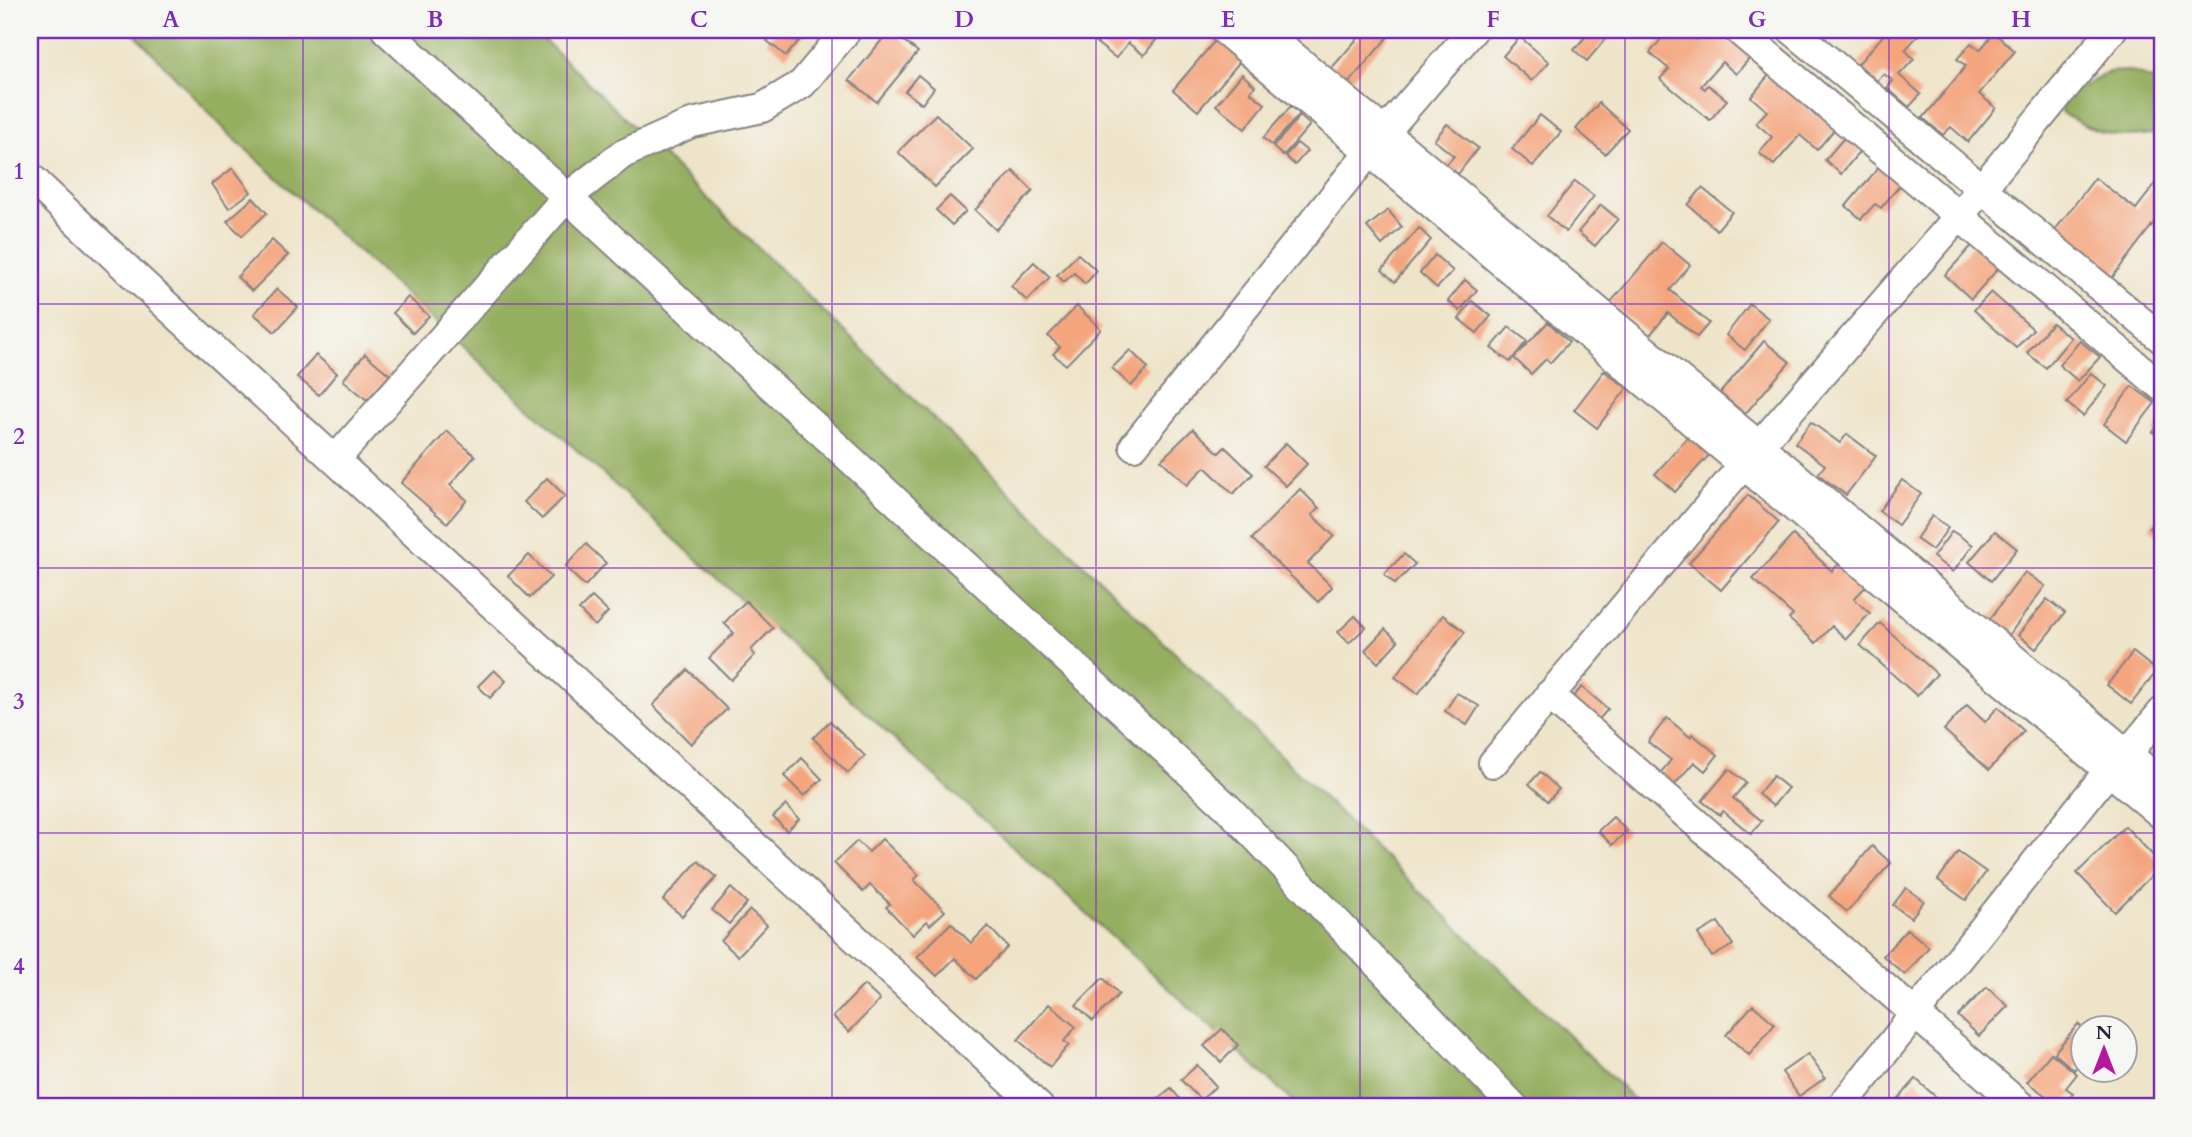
<svg xmlns="http://www.w3.org/2000/svg" width="2192" height="1137" font-family="Cardo,serif">
	<rect width="100%" height="100%" fill="#f6f6f2"/>
	<filter id="ink" filterUnits="userSpaceOnUse"><feTurbulence type="fractalNoise" baseFrequency=".0143" numOctaves="2"/><feDisplacementMap in="SourceGraphic" scale="14" xChannelSelector="R" yChannelSelector="G"/><feConvolveMatrix kernelMatrix="1 2 1 2 8 2 1 2 1" color-interpolation-filters="sRGB"/></filter>
	<filter id="wash" filterUnits="userSpaceOnUse"><feTurbulence type="fractalNoise" baseFrequency=".00686" numOctaves="4" result="noise"/><feDisplacementMap in="SourceGraphic" scale="28" xChannelSelector="R" yChannelSelector="G"/><feGaussianBlur stdDeviation="1.57" result="paint"/><feColorMatrix in="noise" values="0 0 0 0 0 0 0 0 0 0 0 0 0 0 0 0 0 1.4 0 .05"/><feComposite in="paint" operator="in"/></filter>
	<g filter="url(#wash)">
		<rect width="100%" height="100%" fill="#eee4c9"/>
		<!-- forest -->
		<g fill="#95af60" stroke="#5c684e" stroke-width="2">
			<polygon points="131,30 534,30 1642,1107 1299,1107 229,134"/>
			<path d="M2130 71 2157 82 2162 87V132C2131 138 2109 138 2080 123 2073 119 2068 118 2061 112L2067 95 2109 72Z"/>
		</g>
		<g id="blocks">
			<!-- building -->
			<g fill="#f4a57e">
				<polygon points="777,30 808,30 786,56 767,41"/>
				<polygon points="890,30 918,52 877,102 849,80"/>
				<polygon points="1080,30 1164,30 1144,55 1128,43 1116,58"/>
				<polygon points="1166,30 1182,30 1176,37"/>
				<polygon points="1365,30 1379,30 1388,37 1346,86 1329,71"/>
				<polygon points="1591,30 1613,30 1587,61 1574,50"/>
				<polygon points="1668,30 1691,30 1697,35 1695,40 1704,30 1728,30 1722,37 1732,44 1738,37 1755,52 1736,74 1722,62 1701,86 1705,89 1708,85 1727,100 1710,120 1660,79 1669,69 1650,53"/>
				<polygon points="1888,30 1923,30 1905,50 1914,59 1899,75 1921,94 1909,107 1887,88 1893,81 1884,74 1877,81 1858,64"/>
				<polygon points="1994,33 2015,51 1979,94 1996,108 1968,142 1951,127 1943,135 1923,118 1966,66 1957,59 1971,43 1980,50"/>
				<polygon points="1218,37 1243,58 1198,111 1173,90"/>
				<polygon points="1520,37 1549,62 1532,81 1503,56"/>
				<polygon points="1772,71 1811,96 1804,105 1816,116 1821,110 1838,125 1817,150 1800,135 1774,165 1759,153 1772,137 1756,123 1767,111 1751,97"/>
				<polygon points="1242,74 1255,86 1250,92 1265,104 1245,129 1216,105"/>
				<polygon points="918,75 934,88 922,104 905,91"/>
				<polygon points="1599,103 1628,129 1605,154 1576,129"/>
				<polygon points="1291,106 1300,114 1272,145 1263,138"/>
				<polygon points="936,114 973,149 935,187 898,152"/>
				<polygon points="1540,115 1561,132 1533,166 1512,149"/>
				<polygon points="1300,116 1310,125 1283,156 1273,147"/>
				<polygon points="1447,124 1478,148 1458,174 1446,165 1454,156 1434,140"/>
				<polygon points="1849,132 1865,145 1841,174 1825,160"/>
				<polygon points="1297,143 1307,151 1295,165 1285,156"/>
				<polygon points="1885,160 1906,178 1881,208 1875,204 1861,219 1846,206"/>
				<polygon points="233,168 251,192 229,208 212,184"/>
				<polygon points="1013,171 1033,191 996,230 975,210"/>
				<polygon points="2095,178 2136,209 2156,183 2162,188 2162,212 2111,279 2052,234"/>
				<polygon points="1575,181 1594,196 1566,232 1547,216"/>
				<polygon points="1702,188 1732,212 1717,230 1688,205"/>
				<polygon points="950,196 966,211 952,225 936,210"/>
				<polygon points="253,198 267,213 242,236 227,221"/>
				<polygon points="1601,205 1618,219 1595,246 1578,232"/>
				<polygon points="1388,210 1402,227 1382,245 1367,227"/>
				<polygon points="1419,228 1431,240 1395,282 1382,270"/>
				<polygon points="1978,239 2004,262 1971,299 1945,275"/>
				<polygon points="272,240 288,255 252,291 237,277"/>
				<polygon points="1662,242 1690,265 1670,290 1709,323 1697,337 1668,313 1650,335 1610,303"/>
				<polygon points="1078,254 1097,271 1085,284 1074,273 1064,282 1057,275"/>
				<polygon points="1435,255 1453,271 1437,288 1420,273"/>
				<polygon points="1034,262 1050,277 1027,301 1011,286"/>
				<polygon points="1465,280 1477,290 1460,311 1448,301"/>
				<polygon points="277,289 298,307 275,332 254,314"/>
				<polygon points="1991,292 2033,329 2016,348 1974,310"/>
				<polygon points="408,297 429,316 413,333 393,313"/>
				<polygon points="1472,301 1491,316 1477,333 1459,319"/>
				<polygon points="1750,304 1769,319 1745,350 1726,335"/>
				<polygon points="1077,306 1101,329 1066,365 1053,354 1060,347 1048,336"/>
				<polygon points="1548,322 1569,342 1550,363 1546,359 1531,374 1514,358"/>
				<polygon points="2052,323 2071,338 2046,368 2027,353"/>
				<polygon points="1509,327 1527,341 1510,362 1491,348"/>
				<polygon points="1764,341 1790,362 1745,414 1720,393"/>
				<polygon points="2080,341 2100,357 2078,381 2059,365"/>
				<polygon points="1130,350 1148,368 1131,386 1112,368"/>
				<polygon points="365,354 390,375 367,400 343,380"/>
				<polygon points="316,355 337,373 319,395 297,377"/>
				<polygon points="1604,371 1627,388 1597,428 1574,410"/>
				<polygon points="2091,373 2107,386 2083,416 2067,403"/>
				<polygon points="2132,386 2155,403 2126,441 2104,424"/>
				<polygon points="2162,421 2162,439 2153,432"/>
				<polygon points="1811,422 1840,443 1847,434 1876,456 1846,495 1818,474 1825,465 1795,443"/>
				<polygon points="1193,429 1219,453 1225,447 1253,474 1233,494 1205,467 1187,485 1161,460"/>
				<polygon points="447,431 475,456 450,485 467,500 447,523 401,483"/>
				<polygon points="1692,433 1712,452 1675,492 1655,474"/>
				<polygon points="1286,443 1307,464 1286,486 1264,466"/>
				<polygon points="547,478 565,496 542,519 524,502"/>
				<polygon points="1902,480 1921,494 1898,525 1879,511"/>
				<polygon points="1300,489 1319,508 1312,515 1334,536 1308,563 1332,587 1318,602 1252,539"/>
				<polygon points="1748,495 1779,522 1721,590 1689,563"/>
				<polygon points="2162,512 2162,538 2149,528"/>
				<polygon points="1932,516 1948,528 1932,550 1916,539"/>
				<polygon points="1952,531 1973,545 1953,572 1933,557"/>
				<polygon points="1995,531 2017,549 1991,581 1969,562"/>
				<polygon points="1793,535 1832,571 1843,559 1869,583 1854,599 1870,613 1846,639 1832,626 1816,643 1789,619 1793,615 1753,579"/>
				<polygon points="586,544 606,563 585,586 565,567"/>
				<polygon points="1404,554 1415,564 1395,584 1384,574"/>
				<polygon points="529,555 551,577 530,598 508,576"/>
				<polygon points="2025,572 2045,586 2009,635 1989,620"/>
				<polygon points="592,597 608,612 595,626 579,610"/>
				<polygon points="2047,599 2065,613 2036,649 2018,635"/>
				<polygon points="746,601 773,628 751,650 755,655 731,680 709,658 734,633 724,623"/>
				<polygon points="1443,615 1465,632 1418,694 1395,677"/>
				<polygon points="1355,616 1366,627 1349,643 1338,632"/>
				<polygon points="1880,623 1937,674 1917,696 1860,645"/>
				<polygon points="1385,629 1398,641 1378,663 1365,650"/>
				<polygon points="2133,652 2157,671 2131,704 2107,685"/>
				<polygon points="494,670 506,681 490,698 478,686"/>
				<polygon points="688,670 727,709 691,744 653,705"/>
				<polygon points="1582,687 1608,709 1595,724 1569,701"/>
				<polygon points="1457,693 1479,706 1467,725 1445,711"/>
				<polygon points="1967,705 1985,722 1998,707 2024,731 1989,770 1944,730"/>
				<polygon points="1667,718 1690,737 1692,734 1718,755 1705,771 1694,762 1672,788 1657,777 1671,760 1648,742"/>
				<polygon points="830,721 865,756 848,773 813,738"/>
				<polygon points="802,758 822,779 804,796 784,776"/>
				<polygon points="1729,769 1746,783 1733,798 1762,821 1751,834 1723,811 1720,815 1702,801"/>
				<polygon points="1540,772 1559,789 1548,801 1529,784"/>
				<polygon points="1773,776 1788,788 1773,806 1758,794"/>
				<polygon points="786,805 799,819 787,831 773,817"/>
				<polygon points="1613,817 1627,831 1612,845 1598,831"/>
				<polygon points="2125,826 2162,865 2115,912 2077,873"/>
				<polygon points="882,839 919,875 914,880 945,911 930,925 927,921 913,935 886,907 890,904 870,885 863,892 834,863 857,841 869,852"/>
				<polygon points="1872,846 1891,863 1847,912 1829,896"/>
				<polygon points="1958,852 1986,872 1966,900 1938,880"/>
				<polygon points="698,861 717,877 682,916 663,900"/>
				<polygon points="731,888 747,903 729,924 712,910"/>
				<polygon points="1906,888 1924,901 1911,918 1893,905"/>
				<polygon points="750,910 767,925 738,956 721,941"/>
				<polygon points="1718,922 1733,945 1712,957 1698,934"/>
				<polygon points="951,923 971,943 988,926 1008,947 976,979 955,958 937,976 917,957"/>
				<polygon points="1907,929 1929,947 1905,975 1883,956"/>
				<polygon points="1103,978 1119,994 1093,1021 1076,1005"/>
				<polygon points="864,985 880,1000 849,1032 833,1017"/>
				<polygon points="1987,987 2008,1006 1979,1036 1958,1016"/>
				<polygon points="1049,1004 1076,1027 1064,1041 1069,1045 1050,1067 1018,1040"/>
				<polygon points="1753,1005 1775,1024 1749,1055 1726,1035"/>
				<polygon points="2078,1024 2084,1029 2084,1058 2074,1070 2054,1053"/>
				<polygon points="1222,1029 1238,1045 1221,1062 1204,1046"/>
				<polygon points="2051,1053 2077,1074 2066,1088 2073,1093 2061,1107 2027,1082"/>
				<polygon points="1808,1054 1825,1078 1799,1096 1782,1072"/>
				<polygon points="1197,1065 1216,1086 1201,1100 1181,1080"/>
				<polygon points="1916,1079 1947,1107 1891,1107"/>
				<polygon points="1171,1088 1184,1104 1180,1107 1147,1107"/>
				<polygon points="2160,1095 2162,1097 2162,1107 2151,1107"/>
			</g>
		</g>
	</g>
	<g filter="url(#ink)">
		<use href="#blocks" fill-opacity="0" stroke="#888382" stroke-width="2"/>
		<g fill="none" stroke-linecap="round" stroke-linejoin="round">
			<!-- minor casing -->
			<g stroke="#888382" stroke-width="32">
				<g id="minor">
					<polyline points="386,30 1228,808 1514,1107"/>
					<polyline points="1224,30 2162,815"/>
					<polyline points="1262,30 2162,783"/>
					<polyline points="1738,30 2162,387"/>
					<polyline points="1792,30 2162,339"/>
					<polyline points="30,177 140,281 1039,1107"/>
					<polyline points="1134,446 1385,132 1473,30"/>
					<polyline points="335,460 565,199 623,154 692,123 762,108 802,84 847,30"/>
					<polyline points="1549,695 2022,1107"/>
					<polyline points="1493,763 1759,446 1959,216 2112,30"/>
					<polyline points="1841,1107 2109,770 2127,754 2162,712"/>
				</g>
			</g>
			<!-- minor -->
			<use href="#minor" stroke="#fff" stroke-width="28"/>
		</g>
	</g>
	<!-- grid -->
	<path fill="none" stroke="#7b2cbf" stroke-width="2" stroke-opacity="0.55" d="M303 30V1107M567 30V1107M832 30V1107M1096 30V1107M1360 30V1107M1625 30V1107M1889 30V1107M30 304H2162M30 568H2162M30 833H2162"/>
	<!-- margin -->
	<rect width="2192" height="1137" fill="none" stroke="#f6f6f2" stroke-width="77"/>
	<!-- north arrow -->
	<g transform="translate(2104 1049)"><circle r="33" fill="#f6f6f2" stroke="#a1a1a9" stroke-width="2"/>
	<path d="M0-5L12 26L0 18L-12 26Z" fill="#b5179e"/>
	<text y="-10" font-size="19" font-weight="bold" text-anchor="middle" fill="#22223b">N</text>
	</g>
	<rect x="38" y="38" width="2116" height="1060" fill="none" stroke="#7b2cbf" stroke-width="2.5"/>
	<g font-size="23" text-anchor="middle" font-weight="bold" fill="#7b2cbf">
		<text x="171" y="27">A</text>
		<text x="435" y="27">B</text>
		<text x="699" y="27">C</text>
		<text x="964" y="27">D</text>
		<text x="1228" y="27">E</text>
		<text x="1493" y="27">F</text>
		<text x="1757" y="27">G</text>
		<text x="2021" y="27">H</text>
		<text x="19" y="179">1</text>
		<text x="19" y="444">2</text>
		<text x="19" y="709">3</text>
		<text x="19" y="974">4</text>
	</g>
</svg>
